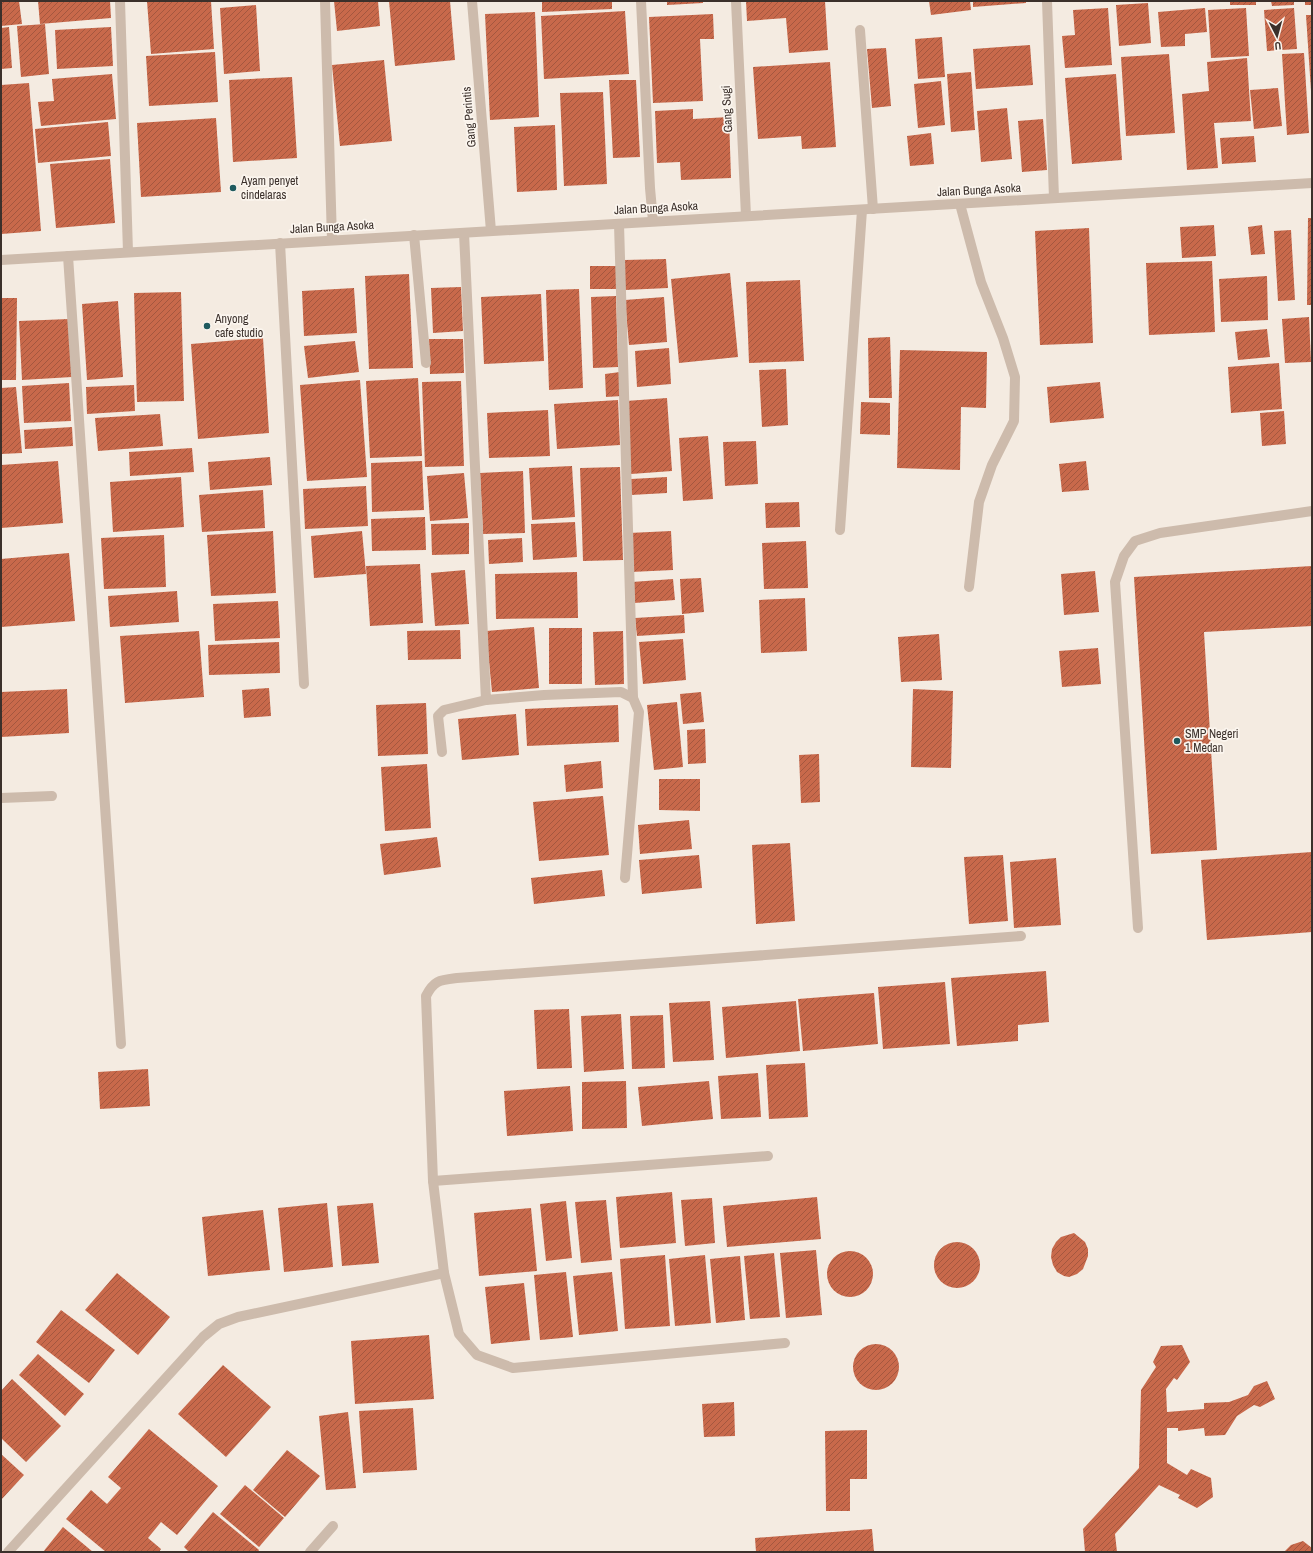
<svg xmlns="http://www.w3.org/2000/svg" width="1313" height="1553" font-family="'Archivo Narrow',sans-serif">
	<defs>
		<pattern id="building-hatch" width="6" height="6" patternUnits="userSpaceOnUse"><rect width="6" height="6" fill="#c8694b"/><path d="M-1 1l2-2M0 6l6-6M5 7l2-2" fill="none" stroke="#a4573f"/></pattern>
	</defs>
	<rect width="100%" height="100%" fill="#f4ebe1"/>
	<!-- building -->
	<g fill="url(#building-hatch)">
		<polygon points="1,1 19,1 22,24 1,26"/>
		<polygon points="38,1 110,1 111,18 40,24"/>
		<polygon points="147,1 211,1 214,49 151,54"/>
		<polygon points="334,1 378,1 380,26 337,31"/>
		<polygon points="389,1 450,1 455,60 395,66"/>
		<polygon points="542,1 612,1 612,9 542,12"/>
		<polygon points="667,1 703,1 703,3 667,5"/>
		<polygon points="746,1 825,1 828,50 789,53 786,18 747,21"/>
		<polygon points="929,1 970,1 971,10 931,15"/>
		<polygon points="973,1 1026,1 1026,3 973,7"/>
		<rect x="1230" y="1" width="26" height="4"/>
		<polygon points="1271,1 1294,1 1294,5 1272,6"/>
		<rect x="1305" y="1" width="7" height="4"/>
		<polygon points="1148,3 1151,43 1119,46 1116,5"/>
		<polygon points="256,5 260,71 224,74 220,8"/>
		<polygon points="1108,8 1112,65 1065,68 1062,36 1075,35 1073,10"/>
		<polygon points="1205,8 1207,32 1185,34 1185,46 1161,47 1158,12"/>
		<polygon points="1246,8 1249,56 1211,58 1208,10"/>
		<polygon points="1294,8 1297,49 1267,51 1264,10"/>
		<polygon points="625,11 629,74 544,79 541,16"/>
		<polygon points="535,12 539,117 490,120 485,14"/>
		<polygon points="713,14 714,39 700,39 703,101 653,103 649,17"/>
		<polygon points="1306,15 1312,15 1312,91 1311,91"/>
		<polygon points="45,24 49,74 21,77 17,26"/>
		<polygon points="9,27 12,68 1,69 1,28"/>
		<polygon points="111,27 113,66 57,69 55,30"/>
		<polygon points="942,37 945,77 918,79 915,39"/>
		<polygon points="1030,45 1033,85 976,89 973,49"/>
		<polygon points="886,48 891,106 872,108 867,49"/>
		<polygon points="215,52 218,102 149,106 146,56"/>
		<polygon points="1304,53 1309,133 1287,135 1282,54"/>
		<polygon points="1169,54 1175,133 1126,136 1121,57"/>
		<polygon points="1247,58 1251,121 1214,123 1218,168 1187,170 1182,94 1209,91 1207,62"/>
		<polygon points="384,60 392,141 340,146 332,65"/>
		<polygon points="830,62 836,147 802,149 801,136 758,139 753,67"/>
		<polygon points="971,72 975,130 951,132 947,74"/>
		<polygon points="112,74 116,119 41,126 38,102 54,101 52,79"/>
		<polygon points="1116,74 1122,160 1072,164 1065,78"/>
		<polygon points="292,77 297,158 233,162 229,80"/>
		<polygon points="609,80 636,80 640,157 613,158"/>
		<polygon points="941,81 945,125 918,128 914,84"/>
		<polygon points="29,83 41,231 1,234 1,85"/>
		<polygon points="1278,88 1282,126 1254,129 1250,90"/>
		<polygon points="603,92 607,184 564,186 560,93"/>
		<polygon points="1007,108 1012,159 981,162 977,111"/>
		<polygon points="693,109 693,119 729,117 731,178 681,180 680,162 657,163 655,111"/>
		<polygon points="216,118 221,192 141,197 137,123"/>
		<polygon points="1043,119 1047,170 1022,172 1018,121"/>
		<polygon points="108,122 111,156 38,163 35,129"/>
		<polygon points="555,125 557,190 517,192 514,127"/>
		<polygon points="931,133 934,164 910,166 907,136"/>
		<polygon points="1254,136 1256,162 1222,164 1220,138"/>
		<polygon points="110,159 115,223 56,228 50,164"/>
		<polygon points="1308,218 1312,218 1312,305 1307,305"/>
		<polygon points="1214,225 1216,256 1182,258 1180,227"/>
		<polygon points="1262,225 1265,254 1251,255 1248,227"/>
		<polygon points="1089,228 1093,343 1040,345 1035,231"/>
		<polygon points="1291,230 1295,300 1278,301 1274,231"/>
		<polygon points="666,259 668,288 625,290 624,260"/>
		<polygon points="1212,261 1215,332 1149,335 1146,263"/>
		<rect x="590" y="266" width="28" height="23"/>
		<polygon points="730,273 738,357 679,363 671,279"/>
		<polygon points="409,274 413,368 369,369 365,276"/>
		<polygon points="1267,276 1268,320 1221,322 1219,279"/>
		<polygon points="800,280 804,361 749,363 746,282"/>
		<polygon points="461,287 463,331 433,333 431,288"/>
		<polygon points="354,288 357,333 304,336 302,291"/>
		<polygon points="579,289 583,388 549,390 546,290"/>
		<polygon points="181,292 184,401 137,402 134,293"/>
		<polygon points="541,294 544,361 484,364 481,297"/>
		<polygon points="616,296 618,367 593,368 591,297"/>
		<polygon points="664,297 667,342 629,345 625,300"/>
		<polygon points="1,298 17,298 16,380 1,380"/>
		<polygon points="118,301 123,377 87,380 82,304"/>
		<polygon points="1309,317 1311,362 1285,363 1282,319"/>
		<polygon points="69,319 72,377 22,380 19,321"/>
		<polygon points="1267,329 1270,357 1238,360 1235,332"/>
		<polygon points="890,337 892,398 869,398 868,338"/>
		<polygon points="263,338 269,433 198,439 191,344"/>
		<polygon points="429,339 463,339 464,373 430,374"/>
		<polygon points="355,341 359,372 308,378 304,346"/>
		<polygon points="669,348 671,384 637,387 635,351"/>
		<polygon points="900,350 987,352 986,408 961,407 960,470 897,468"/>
		<polygon points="1279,363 1282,409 1231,413 1228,367"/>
		<polygon points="786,369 788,425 762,427 759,370"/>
		<polygon points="620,372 622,396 606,397 605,374"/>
		<polygon points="418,378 422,456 370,458 366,381"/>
		<polygon points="360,380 367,477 307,481 300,385"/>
		<polygon points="461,381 464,466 425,467 422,382"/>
		<polygon points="1100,382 1104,418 1050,423 1047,387"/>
		<polygon points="69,383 71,421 24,423 22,386"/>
		<polygon points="134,385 135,411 87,414 86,387"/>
		<polygon points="16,387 22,453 1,454 1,388"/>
		<polygon points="667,398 672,471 631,474 626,401"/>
		<polygon points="618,400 620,445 557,449 554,404"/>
		<polygon points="861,402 890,403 890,435 860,434"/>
		<polygon points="548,410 550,456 489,458 487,413"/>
		<polygon points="1284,411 1286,444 1262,446 1260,413"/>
		<polygon points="160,414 163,446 98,451 95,418"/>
		<polygon points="72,427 73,446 25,449 24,430"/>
		<polygon points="708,436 713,499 683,501 679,438"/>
		<polygon points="756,441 758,484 725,486 723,442"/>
		<polygon points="192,448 194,472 130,476 129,452"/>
		<polygon points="270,457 272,485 210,490 208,462"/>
		<polygon points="58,461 63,523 1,528 1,465"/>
		<polygon points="422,461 424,510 372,512 371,463"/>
		<polygon points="1086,461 1089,490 1062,492 1059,464"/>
		<polygon points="572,466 575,517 532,520 529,468"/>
		<polygon points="620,467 623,560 583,561 580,468"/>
		<polygon points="523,471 525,533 483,534 480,473"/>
		<polygon points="464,473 468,518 430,521 427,476"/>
		<polygon points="181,477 184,527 113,532 110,482"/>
		<polygon points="667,477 667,493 631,495 631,479"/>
		<polygon points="366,486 368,526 305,529 303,489"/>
		<polygon points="263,490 265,528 202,532 199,495"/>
		<polygon points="799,502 800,527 766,528 765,503"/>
		<polygon points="425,517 426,550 372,551 371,519"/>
		<polygon points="575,522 577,557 533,560 531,524"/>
		<polygon points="469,523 469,554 432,555 431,524"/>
		<polygon points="273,531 276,593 211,596 207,535"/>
		<polygon points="362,531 366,574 314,578 311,536"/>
		<polygon points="671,531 673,570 631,572 629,533"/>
		<polygon points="164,535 166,587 104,589 101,538"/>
		<polygon points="522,538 523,562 489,564 488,540"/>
		<polygon points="806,541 808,588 764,589 762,543"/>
		<polygon points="69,553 75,621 1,627 1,559"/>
		<polygon points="420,564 423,623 370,626 366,566"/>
		<polygon points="1312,566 1312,626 1204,632 1217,850 1151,854 1134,577"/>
		<polygon points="465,570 469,624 435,626 431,573"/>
		<polygon points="1095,571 1099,612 1064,615 1061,574"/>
		<polygon points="577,572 578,618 496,619 495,574"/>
		<polygon points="701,578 704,612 682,614 680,579"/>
		<polygon points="673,579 675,600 634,603 632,582"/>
		<polygon points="177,591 179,622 110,627 108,596"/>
		<polygon points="805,598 807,651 761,653 759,600"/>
		<polygon points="278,601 280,638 215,641 213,604"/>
		<polygon points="684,615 685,633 637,636 635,618"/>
		<polygon points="534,627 539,688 492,692 486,631"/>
		<rect x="549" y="628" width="33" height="56"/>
		<polygon points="460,630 461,659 408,660 407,631"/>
		<polygon points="199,631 204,697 125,703 120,636"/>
		<polygon points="623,631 624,684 595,685 593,632"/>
		<polygon points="939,634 942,680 901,682 898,637"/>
		<polygon points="683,639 686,680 643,684 639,642"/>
		<polygon points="279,642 280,673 209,675 208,645"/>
		<polygon points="1098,648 1101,684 1062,687 1059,651"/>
		<polygon points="269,688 271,716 244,718 242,690"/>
		<polygon points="67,689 69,733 1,737 1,692"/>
		<polygon points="913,689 953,691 951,768 911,767"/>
		<polygon points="701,692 704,722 683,724 680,694"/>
		<polygon points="677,702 683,767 654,770 647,705"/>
		<polygon points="426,703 428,754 378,756 376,705"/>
		<polygon points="618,705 619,742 527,746 525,709"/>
		<polygon points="516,714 519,755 462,760 458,719"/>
		<polygon points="705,729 706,763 688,764 687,730"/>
		<polygon points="819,754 820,802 801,803 799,755"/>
		<polygon points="601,761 603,788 566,792 564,765"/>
		<polygon points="427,764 431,828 385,831 381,767"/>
		<polygon points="659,779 700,779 700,811 659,810"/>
		<polygon points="603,796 609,855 539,861 533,802"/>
		<polygon points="689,820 692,849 640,854 638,825"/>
		<polygon points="437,837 441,867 384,875 380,844"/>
		<polygon points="790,843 795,921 756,924 752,845"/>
		<polygon points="1312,852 1312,932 1207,940 1201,860"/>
		<polygon points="699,855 702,888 642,894 639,860"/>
		<polygon points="1003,855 1008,921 969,924 964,857"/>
		<polygon points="1056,858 1061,925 1014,928 1010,862"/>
		<polygon points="602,870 605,896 534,904 531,878"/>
		<polygon points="1046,971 1049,1022 1018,1025 1018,1041 957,1046 951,978"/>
		<polygon points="945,982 950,1044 883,1049 878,987"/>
		<polygon points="874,993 878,1044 803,1051 798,999"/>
		<polygon points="710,1001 714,1060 673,1062 669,1003"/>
		<polygon points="796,1001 800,1051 726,1058 722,1007"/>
		<polygon points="569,1009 572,1068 537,1069 534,1010"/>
		<polygon points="621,1014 624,1069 584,1072 581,1016"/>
		<polygon points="663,1015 665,1068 632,1069 630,1016"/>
		<polygon points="805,1063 808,1117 769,1119 766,1065"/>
		<polygon points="148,1069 150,1106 100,1109 98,1072"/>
		<polygon points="758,1073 761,1117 721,1119 718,1076"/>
		<polygon points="626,1081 627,1128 582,1129 582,1082"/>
		<polygon points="709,1081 713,1119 642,1126 638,1087"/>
		<polygon points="570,1086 573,1131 507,1136 504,1091"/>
		<polygon points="672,1192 676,1243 620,1248 616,1197"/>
		<polygon points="817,1197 821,1239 727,1247 723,1206"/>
		<polygon points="712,1198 715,1243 685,1246 681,1200"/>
		<polygon points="606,1200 612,1260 581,1263 575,1202"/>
		<polygon points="566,1201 572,1258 546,1261 540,1204"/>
		<polygon points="327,1203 333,1267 284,1272 278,1208"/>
		<polygon points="373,1203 379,1263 342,1266 337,1206"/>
		<polygon points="531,1208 537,1271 479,1276 474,1213"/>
		<polygon points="263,1210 270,1270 208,1276 202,1217"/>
		<polygon points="1074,1233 1085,1242 1088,1249 1088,1256 1083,1269 1077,1274 1069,1277 1064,1276 1057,1272 1053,1265 1051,1257 1052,1249 1056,1242 1061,1237"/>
		<circle cx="957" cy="1265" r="23"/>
		<polygon points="816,1250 822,1315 786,1318 780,1253"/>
		<circle cx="850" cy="1274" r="23"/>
		<polygon points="774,1253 780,1317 750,1319 744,1256"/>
		<polygon points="665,1255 670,1326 625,1329 620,1259"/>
		<polygon points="705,1255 711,1323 675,1326 669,1259"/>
		<polygon points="740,1256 745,1320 716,1323 710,1259"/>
		<polygon points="566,1272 573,1337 540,1340 534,1275"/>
		<polygon points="612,1272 618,1331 579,1335 573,1276"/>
		<polygon points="117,1273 170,1317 138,1355 85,1310"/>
		<polygon points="524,1283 530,1340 491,1344 485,1287"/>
		<polygon points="61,1310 115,1350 89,1383 36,1342"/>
		<polygon points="429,1335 434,1399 355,1404 351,1341"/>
		<circle cx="876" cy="1367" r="23"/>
		<polygon points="1182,1345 1190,1362 1177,1380 1174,1378 1166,1389 1167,1412 1204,1409 1204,1403 1229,1402 1248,1395 1254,1386 1267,1381 1275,1399 1260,1407 1254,1405 1237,1416 1225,1435 1205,1436 1204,1428 1178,1431 1178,1428 1167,1428 1167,1463 1187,1475 1191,1469 1211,1478 1213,1497 1197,1508 1178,1498 1180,1495 1159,1485 1115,1534 1117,1552 1085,1552 1083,1529 1139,1468 1141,1390 1156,1367 1153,1362 1161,1346"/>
		<polygon points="38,1354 84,1394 65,1416 19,1375"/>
		<polygon points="223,1365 271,1407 226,1457 178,1414"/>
		<polygon points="12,1379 61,1426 26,1462 1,1438 1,1391"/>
		<polygon points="734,1402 735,1436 704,1437 702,1404"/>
		<polygon points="413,1408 417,1470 363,1473 359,1411"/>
		<polygon points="348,1412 356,1488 326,1490 319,1416"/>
		<polygon points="149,1429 218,1486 177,1535 161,1522 148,1538 161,1549 159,1552 106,1552 66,1519 91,1490 107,1504 121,1488 108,1477"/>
		<polygon points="867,1430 867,1479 850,1479 850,1511 826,1511 825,1431"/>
		<polygon points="287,1450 320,1476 285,1517 253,1490"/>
		<polygon points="1,1454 24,1475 1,1500"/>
		<polygon points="245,1485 284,1518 259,1547 220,1514"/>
		<polygon points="213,1512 259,1550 258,1552 189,1552 184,1547"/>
		<polygon points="63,1527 93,1552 43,1552"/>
		<polygon points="872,1529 874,1552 756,1552 755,1538"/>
		<polygon points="1303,1541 1312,1548 1312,1552 1284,1552 1291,1545"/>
	</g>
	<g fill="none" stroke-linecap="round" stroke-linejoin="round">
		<!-- minor -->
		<g stroke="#cdbbac" stroke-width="10">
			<polyline points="120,1 128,252"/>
			<polyline points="325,1 332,240"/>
			<polyline points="472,1 491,231"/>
			<polyline points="641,1 650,188 653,221"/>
			<polyline points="736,1 746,216"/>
			<polyline points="1047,1 1054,198"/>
			<polyline points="860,30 873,209"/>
			<polyline points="960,204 981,282 1003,338 1015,377 1014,421 992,465 979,502 969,587"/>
			<polyline points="619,224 633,698"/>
			<polyline points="464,233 486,700 544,695 621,692 633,698 639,712 625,878"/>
			<polyline points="414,235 426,363"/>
			<polyline points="280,243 304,684"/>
			<polyline points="68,256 121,1044"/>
			<polyline points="1,260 1312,183"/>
			<polyline points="840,530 862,210"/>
			<polyline points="442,752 438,716 444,710 486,700"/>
			<polyline points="1,798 52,796"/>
			<polyline points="1138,928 1115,582 1124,556 1135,541 1160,533 1312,511"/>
			<polyline points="433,1181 768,1156"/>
			<path d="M785 1343 513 1368 477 1355 459 1334 444 1273 433 1181 426 996C434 980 440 980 457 978L1021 936"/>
			<polyline points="8,1552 203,1337 219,1324 238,1317 444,1273"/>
			<polyline points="310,1552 333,1526"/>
		</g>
	</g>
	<!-- markers -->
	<g fill="#1f5a5e" stroke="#fbf5ee" stroke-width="1.5">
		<circle cx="233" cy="188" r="4"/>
		<circle cx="207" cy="326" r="4"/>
		<circle cx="1177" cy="741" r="4"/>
	</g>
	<g text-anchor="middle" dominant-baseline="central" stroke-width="3.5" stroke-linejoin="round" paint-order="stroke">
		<!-- street labels -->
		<g font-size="12" fill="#3b302b" stroke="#fbf5ee">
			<text transform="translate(727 109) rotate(-93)">Gang Sugi</text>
			<text transform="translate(469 117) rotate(-95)">Gang Perintis</text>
			<text transform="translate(979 190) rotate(-3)">Jalan Bunga Asoka</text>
			<text transform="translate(656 208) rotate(-3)">Jalan Bunga Asoka</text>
			<text transform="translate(332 227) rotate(-3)">Jalan Bunga Asoka</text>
		</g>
		<!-- poi labels -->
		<g font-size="12" fill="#3b302b" stroke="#fbf5ee" text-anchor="start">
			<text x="241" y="181">Ayam penyet<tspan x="241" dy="14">cindelaras</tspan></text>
			<text x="215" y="319">Anyong<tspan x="215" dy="14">cafe studio</tspan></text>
			<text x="1185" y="734">SMP Negeri<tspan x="1185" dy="14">1 Medan</tspan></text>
		</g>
	</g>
	<!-- border -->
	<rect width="1313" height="1553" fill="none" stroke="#3b302b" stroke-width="4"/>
	<!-- north arrow -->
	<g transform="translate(1277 36) rotate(174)" stroke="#fbf5ee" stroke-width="3" paint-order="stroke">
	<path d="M0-3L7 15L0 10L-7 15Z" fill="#3b302b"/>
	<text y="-6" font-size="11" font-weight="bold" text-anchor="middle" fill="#3b302b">U</text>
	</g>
</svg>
